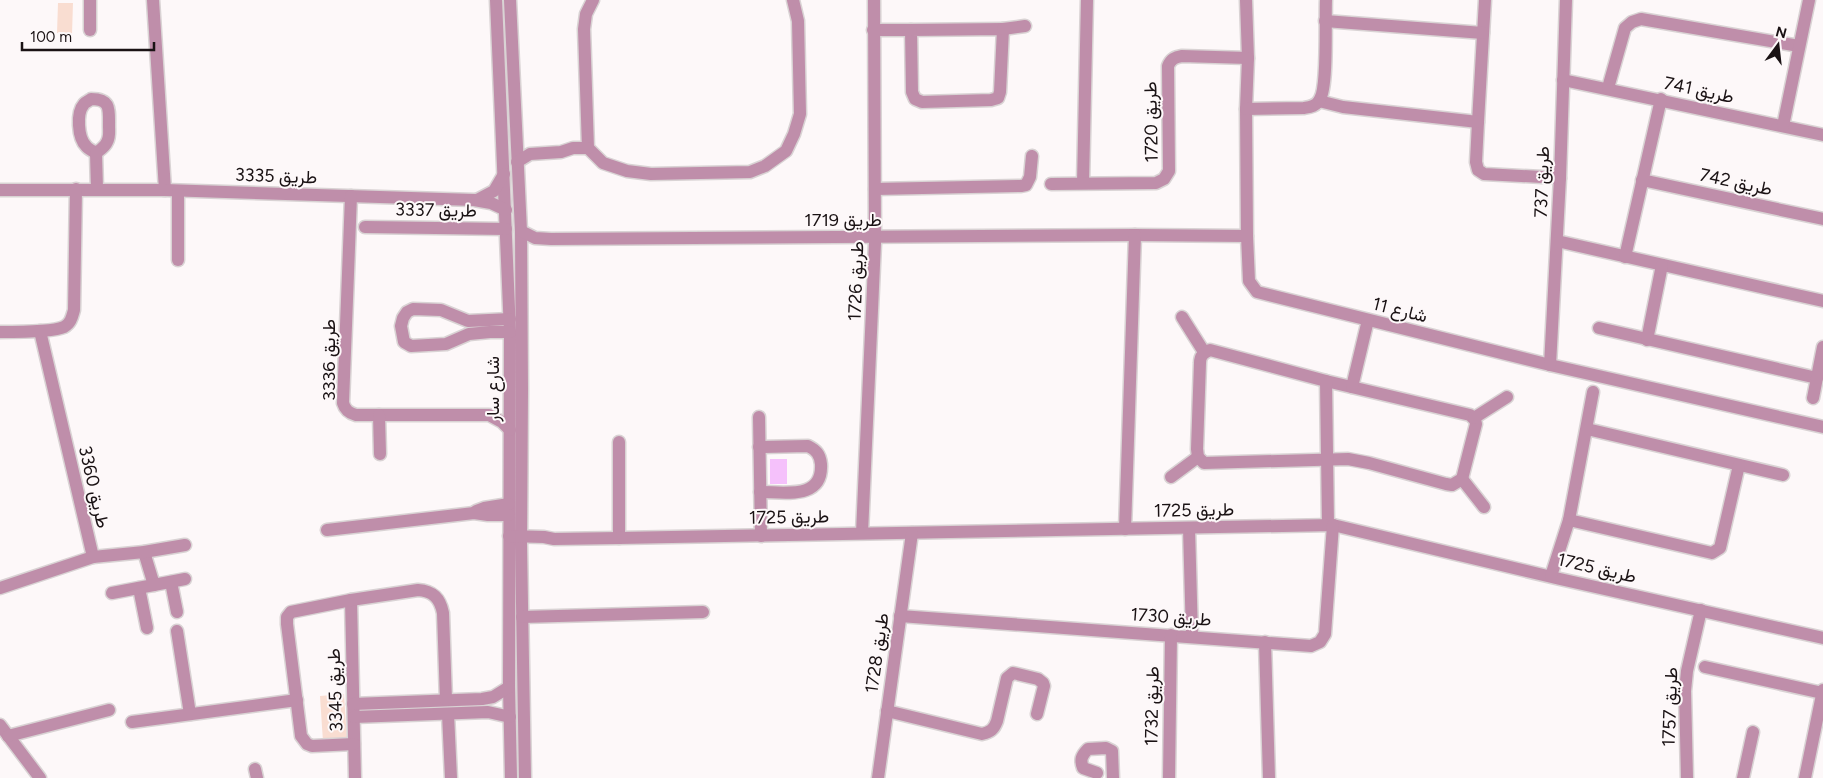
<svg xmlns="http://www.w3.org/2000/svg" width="1823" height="778" font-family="Figtree,Vazirmatn,sans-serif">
	<rect width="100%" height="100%" fill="#fdf8f9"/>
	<!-- green -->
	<g fill="#f9ddd1">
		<polygon points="58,3 73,3 72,34 57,33"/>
		<polygon points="344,694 347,740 323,742 320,696"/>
	</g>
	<!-- water -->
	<rect fill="#f5c1fb" x="770" y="459" width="17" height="25"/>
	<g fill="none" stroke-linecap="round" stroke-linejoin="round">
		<!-- minor casing -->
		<g stroke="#d9d3d4" stroke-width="15">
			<g id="minor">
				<polyline points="90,0 90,30"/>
				<polyline points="153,0 165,190"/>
				<polyline points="496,0 510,332 509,687 511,778"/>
				<polyline points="510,0 521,231 522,390 521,545 525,778"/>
				<polyline points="593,0 586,14 584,29 588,148 603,163 627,171 651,174 750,172 765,166 786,151 794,134 800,114 798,21 793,0"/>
				<polyline points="1246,0 1248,58 1246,109 1247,236 1249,281 1257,292 1550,365 1823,427"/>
				<polyline points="1485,0 1478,122 1476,162 1478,170 1484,174 1560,178"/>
				<polyline points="1325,21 1483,33"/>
				<polygon points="1003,29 1000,92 998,98 991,100 922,102 915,99 912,92 911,30"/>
				<polyline points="1003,29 1025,26"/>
				<polyline points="873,30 911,30"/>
				<polyline points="1563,80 1823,135"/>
				<polyline points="1608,88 1625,28 1632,22 1641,19 1799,46"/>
				<path d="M91 99C111 99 109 109 109 126 109 131 110 137 107 142 105 147 100 150 96 153 93 151 88 149 86 146 78 138 76 113 84 104 84 103 90 100 91 99Z"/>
				<polyline points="1319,101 1343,107 1478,122"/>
				<path d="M1246 109 1304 108C1310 107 1317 106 1320 99 1328 86 1325 20 1326 0"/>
				<polyline points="1783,126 1809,0"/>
				<polyline points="96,153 97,189"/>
				<polyline points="517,162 530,154 561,152 573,148 588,148"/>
				<polyline points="1642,180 1823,219"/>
				<polyline points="1083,183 1087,0"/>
				<path d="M1051 184 1156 183 1164 179 1169 171 1168 66C1171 59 1175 57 1182 56L1248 58"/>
				<polyline points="875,189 1021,186 1026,185 1030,177 1032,156"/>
				<polyline points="0,190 165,190 474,200 491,203 506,210"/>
				<path d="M351 196 343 403C345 410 349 413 356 415H489L502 422 510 430"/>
				<polyline points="477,200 494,191 504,174"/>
				<polyline points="365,227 506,229"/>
				<polyline points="521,231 535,238 551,239 1135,235 1247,236"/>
				<polyline points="1557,241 1823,301"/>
				<polyline points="1625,257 1661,99"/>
				<polyline points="178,260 178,191"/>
				<polyline points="1182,317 1204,352"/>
				<polyline points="510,319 468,321 441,310 413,309 407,312 403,318 401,326 404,342 411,346 446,344 469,334 490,332 510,332"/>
				<polyline points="1599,328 1817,378"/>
				<polyline points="40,331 93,557"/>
				<path d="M0 332C14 332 53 332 64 327 71 323 72 317 74 310L76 189"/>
				<polyline points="1647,340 1662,265"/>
				<path d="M1210 350 1326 381 1470 415 1475 420 1476 424 1462 479 1452 485 1446 484 1369 463 1348 459 1204 463 1198 457 1197 449 1200 363C1200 356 1203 353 1210 350Z"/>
				<polyline points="1550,365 1560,178 1566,0"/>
				<polyline points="1326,381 1328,524"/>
				<polyline points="1352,387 1368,320"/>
				<polyline points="1813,398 1823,347"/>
				<polyline points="379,415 380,454"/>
				<polyline points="759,417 761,536"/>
				<polyline points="1474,418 1507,397"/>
				<polyline points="1587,429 1783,475"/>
				<polyline points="619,442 619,538"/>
				<path d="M759 447 808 446C816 450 820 454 821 464 823 500 785 492 760 492"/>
				<polyline points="1171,477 1198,457"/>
				<polyline points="1462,479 1484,507"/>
				<polyline points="476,511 484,508 509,504"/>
				<polyline points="1569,520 1712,553 1720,548 1739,465"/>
				<polyline points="1189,528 1192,636"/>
				<polyline points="1125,529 1135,235"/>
				<polyline points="327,530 474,513 488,515 509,515"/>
				<polyline points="862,533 875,243 874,0"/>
				<polyline points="509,536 544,537 554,539 619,538 1333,525 1560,579 1823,638"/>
				<polyline points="144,552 154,585"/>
				<polyline points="1551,576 1569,520 1593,392"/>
				<polyline points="171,582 177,612"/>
				<polyline points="0,588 93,557 144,552 185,545"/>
				<polyline points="139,588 147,628"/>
				<polyline points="112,593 185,579"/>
				<polyline points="351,600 355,778"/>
				<polyline points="900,616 1311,646 1320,642 1325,634 1333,525"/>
				<polyline points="522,617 703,612"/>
				<polyline points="177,631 190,714"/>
				<polyline points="1265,642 1269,778"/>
				<polyline points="1705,667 1822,693"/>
				<polyline points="353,704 482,699 493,697 509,687"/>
				<path d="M887 711 982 734C991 732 994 729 997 721L1007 678 1013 673 1038 679 1043 683 1044 686 1037 714"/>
				<polyline points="448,714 451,778"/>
				<polyline points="354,717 488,712 510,717"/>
				<polyline points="132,722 297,700"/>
				<polyline points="0,725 40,778"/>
				<polyline points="8,736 109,710"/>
				<path d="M354 744 312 746 307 744 301 736 287 624V617L291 612 351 600 418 590C433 591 440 598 443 613L446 700"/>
				<polyline points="255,769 257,778"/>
				<path d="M1097 773 1083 768C1080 760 1081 756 1088 749L1106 748 1112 751 1113 778"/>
				<polyline points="878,778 912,533"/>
				<polyline points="1169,778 1171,635"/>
				<polyline points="1687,778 1685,691 1687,671 1701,610"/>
				<polyline points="1743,778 1753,732"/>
				<polyline points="1805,778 1823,690"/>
			</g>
		</g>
		<!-- minor -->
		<use href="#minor" stroke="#bf8eaa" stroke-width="12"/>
	</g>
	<g text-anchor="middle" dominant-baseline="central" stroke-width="4" stroke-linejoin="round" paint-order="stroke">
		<!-- street labels -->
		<g font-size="18" fill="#1a1214" stroke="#fdf8f9">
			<text transform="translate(1699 90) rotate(12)">طريق 741</text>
			<text transform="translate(1151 122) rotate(-91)">طريق 1720</text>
			<text transform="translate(276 176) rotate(2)">طريق 3335</text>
			<text transform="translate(1542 182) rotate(-88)">طريق 737</text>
			<text transform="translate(1736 182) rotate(12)">طريق 742</text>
			<text transform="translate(436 210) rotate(1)">طريق 3337</text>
			<text x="843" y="220">طريق 1719</text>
			<text transform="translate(856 281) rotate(-88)">طريق 1726</text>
			<text transform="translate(1400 310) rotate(14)">شارع 11</text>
			<text transform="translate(329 360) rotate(-90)">طريق 3336</text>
			<text transform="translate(493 389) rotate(-90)">شارع سار</text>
			<text transform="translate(94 487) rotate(77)">طريق 3360</text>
			<text transform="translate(1194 510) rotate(-1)">طريق 1725</text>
			<text transform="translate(789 517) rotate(-1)">طريق 1725</text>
			<text transform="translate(1597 568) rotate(13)">طريق 1725</text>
			<text transform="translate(1171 617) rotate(4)">طريق 1730</text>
			<text transform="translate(877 653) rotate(-82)">طريق 1728</text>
			<text transform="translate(335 690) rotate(-92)">طريق 3345</text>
			<text transform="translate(1152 706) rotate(-89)">طريق 1732</text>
			<text transform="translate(1670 707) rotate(-88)">طريق 1757</text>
		</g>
	</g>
	<!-- north arrow -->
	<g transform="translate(1778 45) rotate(15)" stroke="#fdf8f9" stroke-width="4" paint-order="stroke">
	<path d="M0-4L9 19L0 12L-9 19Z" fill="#1a1214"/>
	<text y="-8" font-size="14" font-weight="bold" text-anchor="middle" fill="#1a1214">N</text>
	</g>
	<!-- scale -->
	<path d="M22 42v8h132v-8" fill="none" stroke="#1a1214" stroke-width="2.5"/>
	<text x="30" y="42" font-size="15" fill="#1a1214" stroke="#fdf8f9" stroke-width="4" paint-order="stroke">100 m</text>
</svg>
